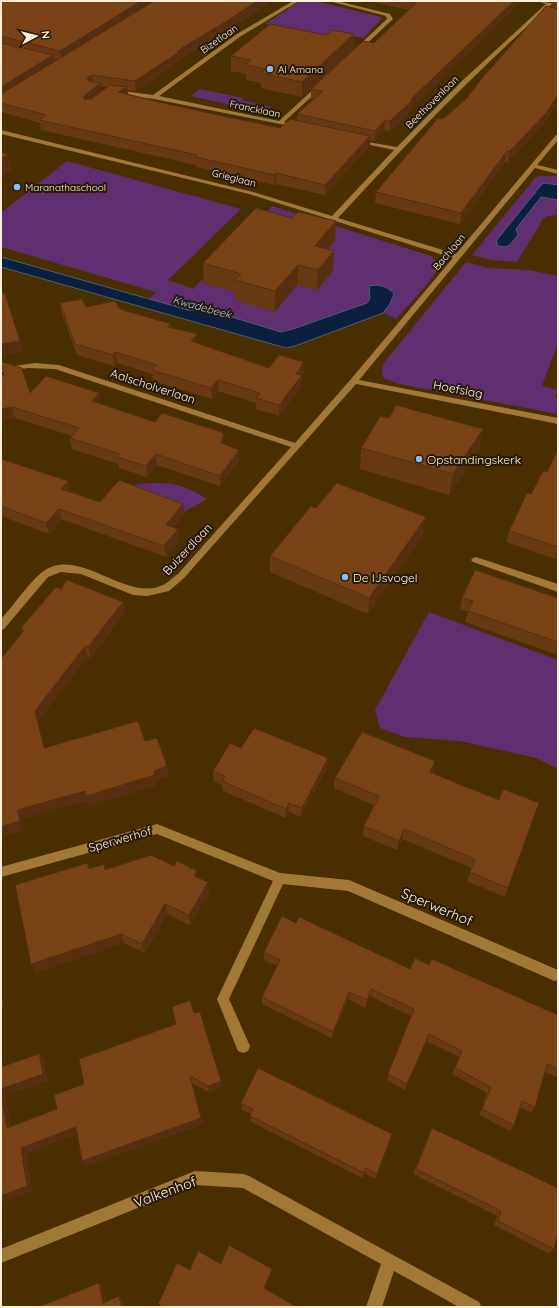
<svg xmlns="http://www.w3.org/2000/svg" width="559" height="1308" font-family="Quicksand,sans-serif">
	<rect width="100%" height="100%" fill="#492e00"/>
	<!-- green -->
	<g fill="#602f72">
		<polygon points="300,1 315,1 378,16 382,18 364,38 353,36 339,49 278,27 265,24"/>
		<polygon points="200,89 243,98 241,100 271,107 266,113 191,96"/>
		<path d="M67 161 241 209 168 280 193 289 272 206 431 256C434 259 438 261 438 266 438 275 404 310 396 319L383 313 394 297V293C385 287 380 284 369 286L370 299 367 303 293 329 281 332 212 311 188 310 148 300 156 292 1 247V213Z"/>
		<polygon points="539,176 558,176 558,185 545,183 515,229 541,197 558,200 558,215 548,216 543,219 517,262 491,260 472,255 535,178"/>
		<polygon points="466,262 488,268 529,270 558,276 558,343 542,386 558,390 555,398 558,399 558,414 399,384 384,378 382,373 383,364"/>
		<path d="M152 483C177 483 186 486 207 499L181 514 117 487Z"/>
		<polygon points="429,612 558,660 558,769 536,758 460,741 405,737 380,728 375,710"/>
	</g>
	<!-- water -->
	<g fill="#0a203e" stroke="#535e6e">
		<path d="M545 183 558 185V200L541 197 516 229 518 235C511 243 510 249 498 246L496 241 542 184Z"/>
		<path d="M1 257 188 310 212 311 281 332 293 329 367 303 370 299 369 286C380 284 386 286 394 293L390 304 383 313 295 346 286 348 1 267Z"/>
	</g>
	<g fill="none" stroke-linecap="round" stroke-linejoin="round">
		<!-- minor -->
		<g fill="#a27836" fill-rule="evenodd">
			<polygon points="293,1 299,1 241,36 159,96 279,121 318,85 322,85 322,87 284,122 300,126 300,128 154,99 115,94 112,92 115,90 153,95 237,34"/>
			<polygon points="329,1 337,1 390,14 393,19 359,51 355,51 355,49 387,19 386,16"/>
			<path d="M537 1 558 4V6L551 5C475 72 406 144 338 218L456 254 556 135 558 134V140L537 165 558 170V174L535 168 359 380 558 418V424L356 384 184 578 169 591 147 596 133 595 81 574 61 572 48 577 4 629 1 630V619C13 606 28 584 41 573 77 543 125 603 163 585 168 583 173 577 178 574L291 447 55 369 28 368 1 372V368L35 363 59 365 295 443 351 379 453 258 249 194 1 134V130L253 192 332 216 394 150 356 142V140L397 147 463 80 546 4Z"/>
			<polygon points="476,557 558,584 558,592 473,562 471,560 473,558"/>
			<polygon points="157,824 280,873 349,880 558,970 558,980 554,981 550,979 348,891 283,884 229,999 250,1046 248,1051 243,1053 238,1051 217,999 273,881 157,834 1,877 1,867"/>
			<polygon points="195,1171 244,1174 249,1176 479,1302 482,1307 459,1307 394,1271 382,1307 366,1307 381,1264 243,1188 195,1185 1,1263 1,1249"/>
		</g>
	</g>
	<!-- wall -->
	<g fill="#683a12" fill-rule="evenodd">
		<path d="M1 1H149V4L154 1H152H271L227 30 179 60V61L136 91 127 90 128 94 167 104 280 128 297 121V114L314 99H311V89L374 43 409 10 367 1H522L412 107V109L390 131 384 130 375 141 370 140V146L325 195 276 184 274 185 196 167V165L41 130 40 123 1 112ZM53 58 58 60 54 62ZM101 86 108 87 101 91Z"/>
		<polygon points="547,1 558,1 558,102 544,123 508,162 505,162 460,224 375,203 376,192 443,119 466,99 552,8 551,7 552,2"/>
		<polygon points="354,49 302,97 261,88 261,83 246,80 246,74 231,71 231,56"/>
		<polygon points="292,218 336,221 335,241 328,249 333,271 317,290 297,285 275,312 236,301 235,292 204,284 203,263"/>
		<polygon points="60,303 86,307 120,309 171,327 197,334 197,344 269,368 304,373 302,376 301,386 279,416 256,409 256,403 218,391 212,399 153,381 152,374 117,363 114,366 77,355 62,314"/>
		<polygon points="1,375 30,393 101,404 155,422 225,444 239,461 220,486 157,465 147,477 119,468 118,464 72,449 70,438 72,436 15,418 1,421"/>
		<polygon points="483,429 479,450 449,495 360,469 361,448"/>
		<polygon points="558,449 558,560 506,542 509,531 531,494 547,472"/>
		<polygon points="1,459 68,481 71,492 100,502 183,504 184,515 173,528 179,540 166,557 61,519 49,534 1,516"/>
		<polygon points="316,508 423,534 368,614 270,572 270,556"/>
		<polygon points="61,589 123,602 125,612 91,658 88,656 38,721 45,748 145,741 167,766 169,776 156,780 157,785 89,806 87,801 21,819 24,830 1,837 1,659 22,632 21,628"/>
		<polygon points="462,598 558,598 558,655 465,622 468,612 460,609"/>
		<polygon points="241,748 328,758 327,768 301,817 289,812 286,818 223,791 222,785 214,781 213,771"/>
		<polygon points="433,772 432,773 508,888 505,897 467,881 472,868 402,839 397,850 363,836 364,826 374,805 334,788 335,778"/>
		<polygon points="87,863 89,869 198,878 208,882 209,893 190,925 167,914 145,953 124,943 35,973"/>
		<polygon points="296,923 410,969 429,965 558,1015 558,1078 545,1072 535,1107 531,1112 520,1108 514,1125 510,1131 479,1115 487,1093 452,1074 459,1057 426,1041 405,1090 387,1080 411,1016 370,996 365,1008 348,999 332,1038 262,1004 262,997 277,966 264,960 264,952"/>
		<polygon points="194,1013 222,1087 209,1092 191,1083 203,1124 86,1166 77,1134 26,1154 32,1191 1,1202 1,1067 39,1054 44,1060 48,1081 5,1095 11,1126 57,1109 84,1084"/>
		<polygon points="241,1103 392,1134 375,1179 364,1173 362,1178 251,1122 250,1116 251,1114 242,1110"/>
		<polygon points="432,1128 554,1249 548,1253 494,1225 497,1216 413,1174 429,1134"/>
	</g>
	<!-- shaded-wall -->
	<g fill="#552f0f">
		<polygon points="141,1 149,1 149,5 62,60 60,51"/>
		<polygon points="257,1 271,1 227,30 179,60 179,61 136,91 135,81 177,51"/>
		<polygon points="514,1 522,1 412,107 412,109 390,131 390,121 411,99"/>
		<polygon points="354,34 354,49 302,97 302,82"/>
		<polygon points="53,55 54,65 1,98 1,87"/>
		<polygon points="92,75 93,85 87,78"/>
		<polygon points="100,83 102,93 85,106 84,96"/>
		<polygon points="127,87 128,96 118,92"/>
		<polygon points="558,95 558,102 544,123 508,162 509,152"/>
		<polygon points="385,120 384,130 375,141 375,131"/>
		<polygon points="370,136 370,146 325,195 325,185"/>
		<polygon points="507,151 505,162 460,224 461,213"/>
		<polygon points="8,154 12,169 1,177 1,159"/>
		<polygon points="276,173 276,184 274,185 274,175"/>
		<polygon points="336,221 335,241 314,266 315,246"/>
		<polygon points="334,251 333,271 317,290 318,270"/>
		<polygon points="298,265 297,285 275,312 275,291"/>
		<polygon points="197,334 198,345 191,341"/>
		<polygon points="20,341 23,351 1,356 1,344"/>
		<polygon points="115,352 117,363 114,366 113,355"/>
		<polygon points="304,362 304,373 302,376 301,386 279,416 279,405 296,374"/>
		<polygon points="218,380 218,391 212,399 211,388"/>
		<polygon points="99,393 101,404 92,401"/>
		<polygon points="12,407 15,418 1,421 1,409"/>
		<polygon points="483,429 479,450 449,495 453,474"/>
		<polygon points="224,433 225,444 221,443"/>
		<polygon points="239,450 239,461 220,486 220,476"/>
		<polygon points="156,454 157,465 147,477 146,466"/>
		<polygon points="68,481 71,492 61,489"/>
		<polygon points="183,504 184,515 167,536 166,525"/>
		<polygon points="59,509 61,519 49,534 46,523"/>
		<polygon points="426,517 423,534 368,614 369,598"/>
		<polygon points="178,529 179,540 166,557 164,546"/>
		<polygon points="123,602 125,612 91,658 88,647"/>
		<polygon points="85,646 88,656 38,721 47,758 44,748 35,711"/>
		<polygon points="328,758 327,768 301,817 302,808"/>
		<polygon points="435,761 433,772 428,782 430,772"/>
		<polygon points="167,766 169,776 156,780 157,785 89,806 87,801 21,819 24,830 1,837 1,827 17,810 154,771"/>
		<polygon points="289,803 289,812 286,818 286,809"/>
		<polygon points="404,829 402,839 397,850 399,841"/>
		<polygon points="197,871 198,881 194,876"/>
		<polygon points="208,882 209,893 190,925 189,915"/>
		<polygon points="165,904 167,914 145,953 142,944"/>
		<polygon points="121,934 124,943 35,973 31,964"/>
		<polygon points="371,989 370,996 365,1008 367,1000"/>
		<polygon points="1,992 4,1009 1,1010"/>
		<polygon points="349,992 348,999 332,1038 333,1032"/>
		<polygon points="39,1054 44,1060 48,1081 5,1095 12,1133 7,1128 1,1094 1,1089"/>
		<polygon points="221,1081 222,1087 209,1092 208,1086"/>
		<polygon points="201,1118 203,1124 86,1166 82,1161"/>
		<polygon points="76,1127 79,1133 26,1154 32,1191 1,1202 1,1196 21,1148"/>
		<polygon points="272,1269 272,1272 265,1291 264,1288"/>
		<polygon points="99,1283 103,1286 107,1305 103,1303"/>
		<polygon points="119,1296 123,1299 124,1307 122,1307"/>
	</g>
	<!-- building -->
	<g fill="#794315" stroke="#552f0f">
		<polygon points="1,1 141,1 60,51 1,36"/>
		<polygon points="154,1 257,1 227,21 177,51 179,52 135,81 92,75 87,78 89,81 100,83 84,96 84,99 91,99 110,85 127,87 118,92 167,104 280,128 290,119 370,136 325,185 276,173 274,175 196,157 197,155 39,120 46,115 1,103 1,94"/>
		<polygon points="408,1 514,1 411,99 413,100 390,121 385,120 375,131 297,114 323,91 311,89 363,41 374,43 416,3"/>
		<polygon points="546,6 558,9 558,95 546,113 509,152 507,151 461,213 376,192 438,118 443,119 466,99 483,77"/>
		<polygon points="270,24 326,35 332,30 354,34 302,82 261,73 266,69 245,65 251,60 231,56"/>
		<polygon points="1,43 53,55 1,87"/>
		<polygon points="1,152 8,154 1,159"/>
		<polygon points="256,208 292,218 298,212 336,221 315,246 334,251 318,270 298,265 275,291 235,280 241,274 203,263"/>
		<polygon points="1,293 5,293 20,341 1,344"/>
		<polygon points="82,299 86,307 115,301 120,309 171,324 168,327 197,334 191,341 269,368 279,355 304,362 296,374 302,375 279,405 256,398 260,393 218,380 211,388 152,370 157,365 115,352 113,355 75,344 60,303"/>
		<polygon points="1,362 3,362 22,368 30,393 46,376 99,393 92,401 155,422 162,413 224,433 221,443 239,450 220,476 156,454 146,466 117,457 120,454 70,438 79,428 12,407 1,409 1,375 4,375"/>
		<polygon points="396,405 483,429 453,474 361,448 380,416 389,418"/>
		<polygon points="558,449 558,547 509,531 527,493 531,494 543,471 547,472"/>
		<polygon points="1,459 68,481 61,489 100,502 119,480 183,504 166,525 178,529 164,546 59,509 46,523 1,506"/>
		<polygon points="337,483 426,517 369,598 270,556 311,506 316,508"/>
		<polygon points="475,570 558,598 558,642 468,611 473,601 462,598"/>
		<polygon points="67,580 123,602 88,647 85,646 35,711 44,748 138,721 145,741 157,738 167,766 154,771 155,775 86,796 85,791 17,810 20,821 1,827 1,659 24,630 21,628 56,587 61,589"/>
		<polygon points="254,728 328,758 302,808 289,803 286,809 222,781 225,776 213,771 230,743 241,748"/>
		<polygon points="362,732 435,761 430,772 449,780 499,800 503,789 539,803 508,888 470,872 475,859 404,829 399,841 364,826 379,796 335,778"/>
		<polygon points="151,855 174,866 177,861 197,871 194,876 208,882 189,915 165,904 142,944 121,934 31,964 15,885 87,863 89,869 104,864 105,870"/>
		<polygon points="282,916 296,923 299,917 410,969 415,958 429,965 432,959 558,1015 558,1069 547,1064 535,1107 522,1101 514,1125 482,1109 491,1087 455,1068 462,1051 429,1034 407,1084 388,1074 414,1009 371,989 367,1000 349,992 333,1032 262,997 280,960 264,952"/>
		<polygon points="190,1000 194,1013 200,1012 221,1081 208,1086 190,1076 201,1118 82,1161 76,1127 21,1148 27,1186 1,1196 1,1094 7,1128 57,1109 54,1095 84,1084 79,1059 176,1024 172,1007"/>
		<polygon points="39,1054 43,1074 1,1089 1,1067"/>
		<polygon points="258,1068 392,1134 377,1174 366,1168 364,1173 250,1116 253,1109 241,1103"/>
		<polygon points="432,1128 558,1188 558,1233 554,1249 498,1221 501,1211 416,1169"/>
		<polygon points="229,1245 272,1269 264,1288 297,1307 163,1307 158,1304 177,1263 190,1270 198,1251 221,1264"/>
		<polygon points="99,1283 103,1303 119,1296 122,1307 38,1307"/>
	</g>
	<!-- markers -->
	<g fill="#89bafc" stroke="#261a07" stroke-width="1.5">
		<circle cx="270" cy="69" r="4"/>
		<circle cx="17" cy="187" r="4"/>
		<circle cx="419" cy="459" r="4"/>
		<circle cx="345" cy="577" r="4"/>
	</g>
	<g text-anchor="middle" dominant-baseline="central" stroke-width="4" stroke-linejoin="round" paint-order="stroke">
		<!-- far-street labels -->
		<g font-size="10" fill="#fdf0dd" stroke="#261a07">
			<text transform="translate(219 39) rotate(-35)">Bizetlaan</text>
			<text transform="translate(432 102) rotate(-45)">Beethovenlaan</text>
			<text transform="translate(255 109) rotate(12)">Francklaan</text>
			<text transform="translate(234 178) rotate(14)">Grieglaan</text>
			<text transform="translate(449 252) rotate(-50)">Bachlaan</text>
		</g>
		<!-- far-poi labels -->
		<g font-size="10" fill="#fdf0dd" stroke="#261a07" text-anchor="start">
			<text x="278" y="69">Al Amana</text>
			<text x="25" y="187">Maranathaschool</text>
		</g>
		<!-- far-water labels -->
		<g font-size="11" font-style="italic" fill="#a3c5f3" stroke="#261a07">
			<text transform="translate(202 307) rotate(15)">Kwadebeek</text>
		</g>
		<!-- street labels -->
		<g font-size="12" fill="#fdf0dd" stroke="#261a07">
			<text transform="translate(153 386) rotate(18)">Aalscholverlaan</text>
			<text transform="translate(458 389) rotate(11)">Hoefslag</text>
			<text transform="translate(187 549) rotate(-47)">Buizerdlaan</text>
			<text transform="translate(120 839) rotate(-16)">Sperwerhof</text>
		</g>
		<!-- poi labels -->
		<g font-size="12" fill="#fdf0dd" stroke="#261a07" text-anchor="start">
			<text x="427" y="459">Opstandingskerk</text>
			<text x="353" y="577">De IJsvogel</text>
		</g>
		<!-- near-street labels -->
		<g font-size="14" fill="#fdf0dd" stroke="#261a07">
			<text transform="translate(437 907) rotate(23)">Sperwerhof</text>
			<text transform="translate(165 1192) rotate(-20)">Valkenhof</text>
		</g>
	</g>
	<!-- border -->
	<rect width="559" height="1308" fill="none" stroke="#fdf0dd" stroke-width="4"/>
	<!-- north arrow -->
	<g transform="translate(36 36) rotate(83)" stroke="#261a07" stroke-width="3" paint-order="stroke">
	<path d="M0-3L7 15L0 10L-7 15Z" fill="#fdf0dd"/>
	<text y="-6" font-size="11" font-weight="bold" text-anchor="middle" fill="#fdf0dd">N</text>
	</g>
</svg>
